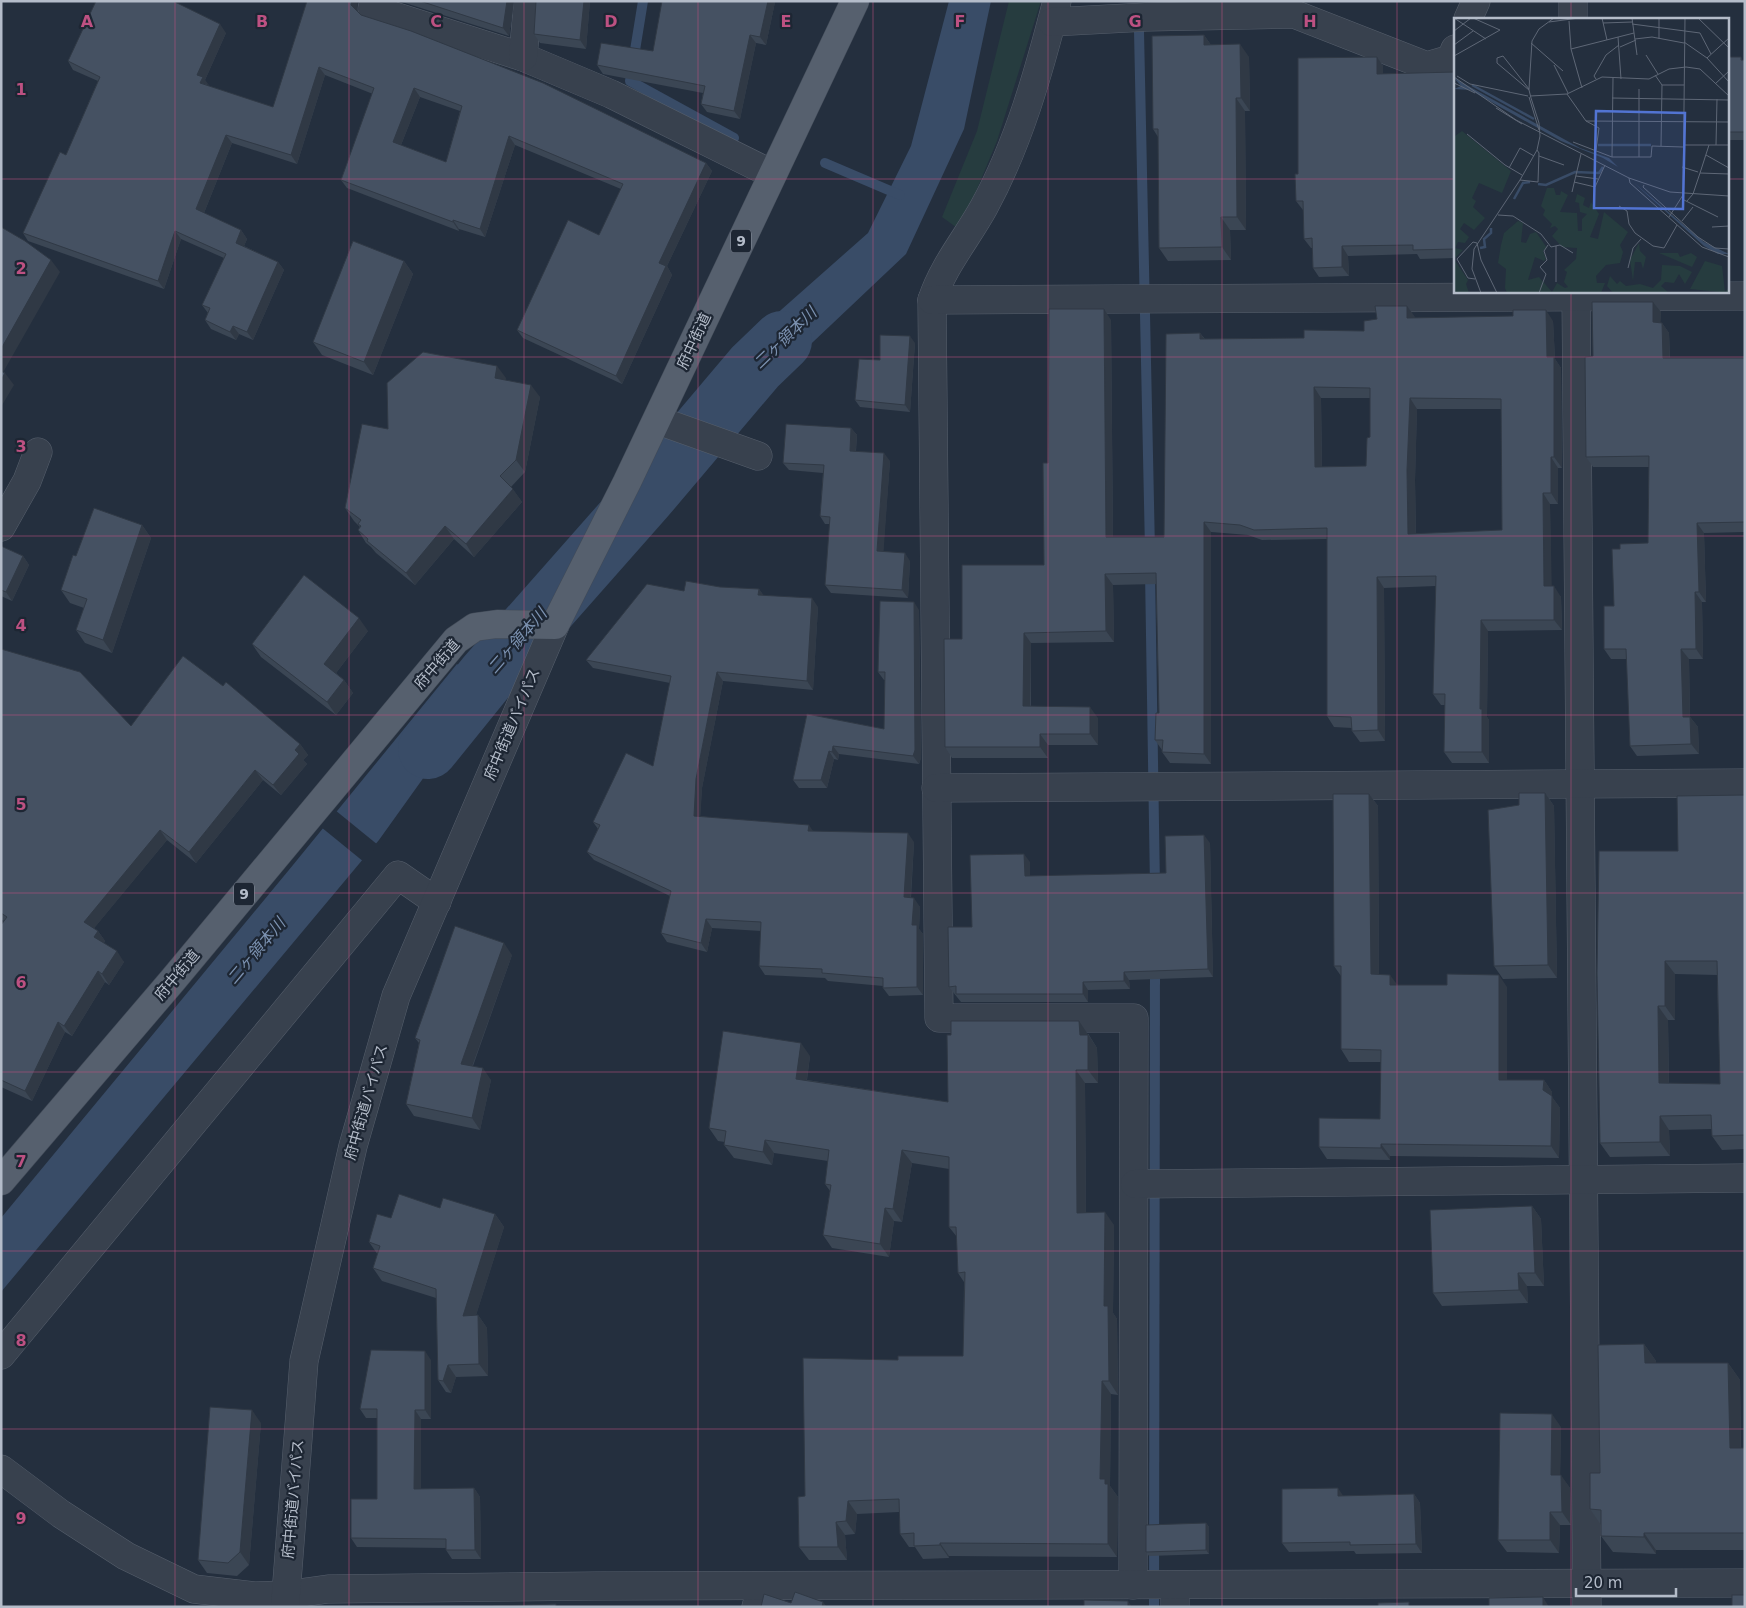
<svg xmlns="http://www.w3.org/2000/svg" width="1746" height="1608" font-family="'DejaVu Sans','Noto Sans JP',sans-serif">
	<rect width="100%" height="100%" fill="#242f3e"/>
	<!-- green -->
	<polygon fill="#263c3f" points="1009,1 1041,1 997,141 960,230 942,217 977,131"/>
	<!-- water -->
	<g fill="#394c67">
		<polygon points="949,1 991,1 964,129 906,254 740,411 715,395 756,332 868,233 911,146"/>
		<polygon points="457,664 487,689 379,840 1,1292 1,1218 293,865"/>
	</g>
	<!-- pier -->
	<polygon fill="#242f3e" points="335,810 378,845 364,862 321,827"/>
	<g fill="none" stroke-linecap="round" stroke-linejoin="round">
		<!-- stream -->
		<g stroke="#394c67" stroke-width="10">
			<polyline points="643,1 630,81 734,138"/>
			<polyline points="1139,31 1150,550"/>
			<polyline points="825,163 900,195"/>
			<polyline points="1150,572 1155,887"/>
			<polyline points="1154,1607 1155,967"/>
		</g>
		<!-- river -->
		<polyline stroke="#394c67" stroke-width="60" points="428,749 487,676 645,497 755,367 782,341"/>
		<!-- minor casing -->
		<g stroke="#565f6c" stroke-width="29">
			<g id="minor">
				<polyline points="374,1 372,9 523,57 611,94 772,174"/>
				<path d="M1057 1C1039 71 1019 143 984 207 967 238 943 266 932 300L939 1018H1134L1133 1585"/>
				<polyline points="1573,1 1573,19"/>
				<polyline points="1468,19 1476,1"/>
				<polyline points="1052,22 1146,17 1294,14 1427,66 1451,59 1455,49"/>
				<polyline points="523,57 528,1"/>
				<polyline points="1576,291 1587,1607"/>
				<polyline points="932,300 1745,296"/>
				<polyline points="657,420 758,456"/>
				<polyline points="1,527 27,481 38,452"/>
				<polyline points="936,788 1745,783"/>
				<polyline points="1135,1184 1745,1178"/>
				<polyline points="1,1355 398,875 437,902"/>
				<polyline points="1,1469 61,1514 126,1556 194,1589 254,1596 285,1595"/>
				<polyline points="756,1607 762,1586"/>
				<polyline points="1175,1607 1175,1585"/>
			</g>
		</g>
		<!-- tertiary casing -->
		<g stroke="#565f6c" stroke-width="29">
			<g id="tertiary">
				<polyline points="285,1595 328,1589 597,1586 1745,1583"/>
				<polyline points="285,1607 304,1361 353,1146 396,996 555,625"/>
			</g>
		</g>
		<!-- primary casing -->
		<g stroke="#414a57" stroke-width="29">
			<polyline id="primary" points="1,1181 172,981 456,640 475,627 497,624 555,625 627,482 855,1"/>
		</g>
		<!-- minor -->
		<use href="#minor" stroke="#38414e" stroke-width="28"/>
		<!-- tertiary -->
		<use href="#tertiary" stroke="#38414e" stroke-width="28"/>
		<!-- primary -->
		<use href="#primary" stroke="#56606e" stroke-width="28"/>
	</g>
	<!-- wall -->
	<g fill="#3b4654" fill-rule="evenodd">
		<polygon points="399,1 514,1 509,36"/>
		<polygon points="536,1 590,1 586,49 540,43 534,34"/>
		<polygon points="775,2 766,45 756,43 740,119 707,112 701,104 703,93 603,74 597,65 653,51"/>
		<path d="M357 11 361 15 706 163 712 171 667 266 672 275 622 384 523 338 517 330 599 235 621 189 515 145 485 237 459 229V231L347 188 341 180 373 94 325 75 297 164 232 143 204 213 241 230 247 239 244 246 278 262 284 270 253 340 239 334 236 340 211 329 205 320 208 313 202 305 224 258 181 239 164 289 28 241 23 233 66 155 98 81 73 70 68 61 226 33 205 80 208 86 273 107ZM420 97 460 111 446 162 401 145Z"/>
		<polygon points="1204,35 1211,45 1249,57 1250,111 1245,111 1246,230 1230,230 1231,260 1168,261 1159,248 1158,137 1153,129"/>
		<polygon points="1377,57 1383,66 1383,74 1455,72 1455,258 1420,259 1417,254 1348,256 1349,276 1319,277 1313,268 1312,248 1311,248 1304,239 1303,210 1296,201 1298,174"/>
		<polygon points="1727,57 1741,57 1742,60 1745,60 1745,140 1727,140"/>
		<polygon points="404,261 413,274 373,375 322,355 313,342"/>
		<polygon points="1653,302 1661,312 1660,323 1662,323 1669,333 1670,358 1745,358 1745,532 1704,533 1706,602 1702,602 1703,659 1689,659 1690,717 1698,727 1699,754 1637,756 1630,746 1627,659 1611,659 1604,649 1614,606 1620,549 1648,543 1649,467 1593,467 1586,457 1593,356"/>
		<path d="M1407 306 1415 318 1553 321 1555 359 1561 368 1562 468H1558V504H1550L1551 586 1561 597 1562 630 1488 631 1487 717 1489 720V763H1452L1444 752 1445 705H1441L1433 694 1436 586 1384 588 1385 741 1360 742 1352 731V728L1334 727 1327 716V539L1262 540 1248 535 1211 532V764L1170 763 1162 752V750L1155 740 1159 713 1156 584 1113 585 1114 642 1031 643V706L1098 718V745H1048V758H952L945 747 962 639 1044 565 1048 463 1111 320 1113 537H1164L1200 333 1205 339 1304 338 1364 331 1377 319ZM1321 398H1370V437L1366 466 1322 467ZM1417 409H1501L1502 530 1416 534 1415 480Z"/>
		<polygon points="915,343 910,412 860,407 855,400 880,360"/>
		<polygon points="506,378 505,380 540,397 525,472 511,487 522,502 474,557 454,539 415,585 376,553 371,547 366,543 358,530 360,527 354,521 345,508 388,429"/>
		<polygon points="851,428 857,435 856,451 890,461 883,552 910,561 908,598 831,593 825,585 830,524 825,524 820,516 823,473 789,470 783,463"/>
		<polygon points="142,525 151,538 112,653 85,643 76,630 84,608 70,603 61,590 76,556"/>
		<polygon points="1,546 23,556 29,565 12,601 1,596"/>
		<polygon points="720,587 759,589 763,595 818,607 813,690 723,681 702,788 700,816 814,831 914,842 911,898 920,907 919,929 923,934 923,995 889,996 883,988 883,986 828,981 825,978 765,975 759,966 761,931 712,928 707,952 667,942 661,933 670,896 594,860 587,852 598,829 593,822 653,766 670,683 593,668 586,660 684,591"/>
		<polygon points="919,610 921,758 919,764 839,754 838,760 834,759 827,788 799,788 793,780 807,714 884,729 885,680 884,680 878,672"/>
		<polygon points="368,631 336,673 344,680 353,693 336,715 261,657 252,644"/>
		<polygon points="1,649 131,726 300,744 308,755 303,760 307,764 281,795 263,780 196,863 167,840 94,928 98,931 105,941 104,943 124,962 109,985 105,982 72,1036 65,1032 32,1101 1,1087 1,925 4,921 1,919"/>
		<polygon points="1545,793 1554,806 1557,978 1503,979 1494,966 1519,805"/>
		<polygon points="1369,794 1378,806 1379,974 1398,985 1507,987 1507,1080 1544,1080 1552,1092 1552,1097 1560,1108 1559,1158 1390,1156 1390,1160 1327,1159 1319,1147 1380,1119 1381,1062 1349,1062 1341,1049 1341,976 1334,966"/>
		<path d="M1745 795V1149L1722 1150 1712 1136V1129L1669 1130 1670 1156 1610 1157 1600 1143 1678 851ZM1675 974 1717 975 1720 1084 1669 1083 1668 1020H1675Z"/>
		<polygon points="1210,843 1213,977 1129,980 1130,989 1088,990 1088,1002 961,1002 949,987 972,927 1030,862 1030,876 1166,873"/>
		<polygon points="512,955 473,1066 491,1080 480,1130 414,1116 406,1104 419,1043 415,1038"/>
		<polygon points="1089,1034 1089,1035 1097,1048 1098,1083 1085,1083 1086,1213 1114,1225 1113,1313 1117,1319 1118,1395 1111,1394 1110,1486 1118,1497 1117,1557 949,1556 949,1558 923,1559 915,1547 909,1547 900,1534 899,1512 857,1514 855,1534 845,1535 847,1560 809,1560 799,1547 805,1496 898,1360 963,1356 964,1282 958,1273 957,1237 949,1227 949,1169 912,1163 902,1222 894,1221 889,1257 832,1248 823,1235 830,1191 825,1184 828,1161 774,1153 772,1165 734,1158 724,1145 725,1142 718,1141 709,1128 810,1056 807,1080 948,1102"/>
		<polygon points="1532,1206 1541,1219 1544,1286 1527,1286 1528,1303 1442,1306 1433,1293"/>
		<polygon points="440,1208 495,1214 504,1227 476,1315 478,1315 487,1328 488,1376 456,1377 451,1393 446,1392 438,1380 436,1298 382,1281 373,1268 378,1255 369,1242 391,1218"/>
		<polygon points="1644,1344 1656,1361 1656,1363 1728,1363 1740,1380 1741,1448 1745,1448 1745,1550 1656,1550 1656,1554 1613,1552 1601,1536 1601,1525 1590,1509 1600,1473"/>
		<polygon points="431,1360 431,1419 421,1419 421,1489 474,1488 480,1497 481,1559 452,1559 446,1550 446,1548 357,1547 351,1538 377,1499 377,1418 366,1418 360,1409"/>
		<polygon points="261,1423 249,1565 237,1576 207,1573 198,1560"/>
		<polygon points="1561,1427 1560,1475 1570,1488 1571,1525 1560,1525 1559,1553 1507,1552 1498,1540"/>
		<polygon points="1414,1494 1420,1503 1422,1553 1356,1554 1354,1551 1289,1552 1282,1543 1343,1496"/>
		<polygon points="1206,1523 1209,1527 1209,1554 1149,1556 1146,1552"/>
	</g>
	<!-- shaded-wall -->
	<g fill="#303945">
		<polygon points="352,1 358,1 357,13 351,5"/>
		<polygon points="507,1 514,1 509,36 503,28"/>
		<polygon points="584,1 590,1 586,49 580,40"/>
		<polygon points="768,1 775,2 766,45 760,37"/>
		<polygon points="220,24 226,33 205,80 209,85 200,83 197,75"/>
		<polygon points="750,35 756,43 740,119 734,111"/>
		<polygon points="1204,35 1213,48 1204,45"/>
		<polygon points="1240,44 1249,57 1250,111 1241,98"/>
		<polygon points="1377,57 1383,66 1383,83 1377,74"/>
		<polygon points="319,67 325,75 297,164 291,155"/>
		<polygon points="414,88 420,97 399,150 393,142"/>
		<polygon points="1236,98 1245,111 1246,230 1237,217"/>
		<polygon points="226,135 232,143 202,218 196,209"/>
		<polygon points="509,136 515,145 485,237 480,229"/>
		<polygon points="706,163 712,171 667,266 672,275 622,384 616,376 659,263"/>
		<polygon points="1221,217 1230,230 1231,260 1222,247"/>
		<polygon points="453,220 459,229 459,231 453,222"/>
		<polygon points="241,230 247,239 242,251 236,243"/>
		<polygon points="175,231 181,239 164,289 158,281"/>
		<polygon points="1342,246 1348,256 1349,276 1342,267"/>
		<polygon points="51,260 60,272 1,376 1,349"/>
		<polygon points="404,261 413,274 373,375 364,362"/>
		<polygon points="278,262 284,270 253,340 247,332"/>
		<polygon points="1653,302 1661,312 1660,333 1653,322"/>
		<polygon points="1407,306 1415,317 1415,328 1407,318"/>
		<polygon points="1104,309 1111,320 1113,548 1106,537"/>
		<polygon points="1546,310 1553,321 1555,359 1561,368 1562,468 1554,457 1547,357"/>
		<polygon points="1662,323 1669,333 1670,369 1663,358"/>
		<polygon points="233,326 239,334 236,340 230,332"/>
		<polygon points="1200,333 1208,344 1200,339"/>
		<polygon points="910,336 915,343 910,412 905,405"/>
		<polygon points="497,366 506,378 504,390 495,378"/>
		<polygon points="5,373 14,385 1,407 1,380"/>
		<polygon points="531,385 540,397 525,472 516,460"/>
		<polygon points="1314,387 1321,398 1322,478 1315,467"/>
		<polygon points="1410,398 1417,409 1415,480 1416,545 1408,534 1407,470"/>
		<polygon points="851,428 857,435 855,459 850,451"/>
		<polygon points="884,453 890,461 883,559 877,551"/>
		<polygon points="1551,457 1558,468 1558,504 1551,493"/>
		<polygon points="513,489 522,502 474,557 466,544"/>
		<polygon points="1543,493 1550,504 1552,597 1544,586"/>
		<polygon points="1204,522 1211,532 1211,764 1204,754"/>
		<polygon points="1697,523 1704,533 1706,602 1699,592"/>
		<polygon points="142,525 151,538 112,653 103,640"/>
		<polygon points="445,526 454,539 415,585 406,573"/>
		<polygon points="905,553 910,561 908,598 902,590"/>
		<polygon points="23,556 29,565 12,601 6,592"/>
		<polygon points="1105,574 1113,585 1114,642 1106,631"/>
		<polygon points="1377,577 1384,588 1385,741 1378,730"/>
		<polygon points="1554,586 1561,597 1562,630 1554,620"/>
		<polygon points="759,589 765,597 758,595"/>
		<polygon points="1695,592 1702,602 1703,659 1696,649"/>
		<polygon points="812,598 818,607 813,690 807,681"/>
		<polygon points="914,602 919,610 921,758 919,764 913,756"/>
		<polygon points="359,618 368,631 333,677 324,664"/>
		<polygon points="1481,620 1488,631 1487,717 1489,720 1489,763 1482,752 1480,709"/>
		<polygon points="1024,633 1031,643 1030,717 1023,706"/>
		<polygon points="1681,649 1689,659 1690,727 1683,717"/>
		<polygon points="717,672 723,681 702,788 700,824 694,816 696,779"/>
		<polygon points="344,680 353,693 336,715 327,702"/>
		<polygon points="1090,707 1098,718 1098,745 1090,734"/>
		<polygon points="1690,717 1698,727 1699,754 1691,744"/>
		<polygon points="1040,734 1048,745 1048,758 1040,747"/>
		<polygon points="300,744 308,755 303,760 307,764 281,795 273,785 295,750"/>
		<polygon points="833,746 839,754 838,760 832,752"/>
		<polygon points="829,751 834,759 827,788 821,780"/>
		<polygon points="255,770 263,780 196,863 189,852"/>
		<polygon points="1545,793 1554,806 1557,978 1548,965"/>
		<polygon points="1369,794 1378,806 1379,987 1371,974"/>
		<polygon points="809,825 815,834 808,831"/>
		<polygon points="160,830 167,840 91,932 84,922"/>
		<polygon points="908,833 914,842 910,906 904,897"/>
		<polygon points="1204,835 1210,843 1213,977 1208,969"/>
		<polygon points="1024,854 1030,862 1030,884 1025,876"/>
		<polygon points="914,898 920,907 919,929 923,934 923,995 917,987 912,925"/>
		<polygon points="706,919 712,928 707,952 701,943"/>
		<polygon points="98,931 105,941 101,947 94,937"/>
		<polygon points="504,943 512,955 469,1075 461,1064"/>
		<polygon points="117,951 124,962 109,985 102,974"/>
		<polygon points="1665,961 1675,974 1675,1020 1665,1006"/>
		<polygon points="98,971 105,982 72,1036 64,1026"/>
		<polygon points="1124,972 1129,980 1130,989 1124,981"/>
		<polygon points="1390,975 1399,987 1390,985"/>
		<polygon points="1499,975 1507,987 1507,1092 1499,1080"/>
		<polygon points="1083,982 1088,990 1088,1002 1083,994"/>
		<polygon points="1658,1006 1668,1020 1669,1097 1659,1083"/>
		<polygon points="1079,1021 1097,1048 1098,1083 1088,1070 1080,1035"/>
		<polygon points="58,1022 65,1032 32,1101 25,1091"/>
		<polygon points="801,1043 810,1056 805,1092 796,1079"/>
		<polygon points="483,1068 491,1080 480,1130 472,1118"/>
		<polygon points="1076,1070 1085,1083 1086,1226 1077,1213"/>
		<polygon points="1544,1080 1552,1092 1552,1097 1560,1108 1559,1158 1551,1146 1543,1090"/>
		<polygon points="1660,1116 1669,1130 1670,1156 1660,1142"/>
		<polygon points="765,1140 774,1153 772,1165 763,1152"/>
		<polygon points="1381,1144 1390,1156 1390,1160 1381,1148"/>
		<polygon points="902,1150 912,1163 902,1222 893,1209"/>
		<polygon points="1532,1206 1541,1219 1544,1286 1535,1273"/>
		<polygon points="885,1208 894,1221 889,1257 880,1244"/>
		<polygon points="1105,1212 1114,1225 1113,1313 1117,1319 1118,1395 1109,1381 1104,1306"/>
		<polygon points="495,1214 504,1227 472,1328 463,1316"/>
		<polygon points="1518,1273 1527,1286 1528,1303 1519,1290"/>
		<polygon points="478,1315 487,1328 488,1376 479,1364"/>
		<polygon points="1644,1344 1656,1361 1657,1380 1645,1363"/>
		<polygon points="425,1351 431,1360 431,1419 425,1410"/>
		<polygon points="1728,1363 1740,1380 1741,1465 1730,1448"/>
		<polygon points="448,1365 456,1377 451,1393 443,1381"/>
		<polygon points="1102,1381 1111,1394 1110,1486 1118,1497 1117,1557 1108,1544 1100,1479"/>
		<polygon points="252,1410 261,1423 249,1565 240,1552"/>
		<polygon points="415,1410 421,1419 421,1498 414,1489"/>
		<polygon points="1552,1414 1561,1427 1560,1488 1551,1475"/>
		<polygon points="1561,1475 1570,1488 1571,1525 1562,1512"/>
		<polygon points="474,1488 480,1497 481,1559 475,1550"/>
		<polygon points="1338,1488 1344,1497 1338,1496"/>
		<polygon points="1414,1494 1420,1503 1422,1553 1416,1544"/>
		<polygon points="848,1501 857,1514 855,1534 846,1521"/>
		<polygon points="1550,1512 1560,1525 1559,1553 1550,1540"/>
		<polygon points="836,1522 845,1535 847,1560 838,1547"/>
		<polygon points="1206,1523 1209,1527 1209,1554 1206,1550"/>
		<polygon points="1644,1533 1656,1550 1656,1554 1644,1537"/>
		<polygon points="940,1543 949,1556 949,1558 940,1545"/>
		<polygon points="1543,1597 1549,1607 1543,1607"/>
		<polygon points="1128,1601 1132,1607 1128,1607"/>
		<polygon points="823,1602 827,1607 822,1607"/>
	</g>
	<!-- building -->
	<g fill="#455162" stroke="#303945" fill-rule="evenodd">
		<path d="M96 1H173L220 24 197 75 203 77 200 83 273 107 307 1H352L351 5 361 15 411 31 543 83 706 163 659 263 666 266 616 376 517 330 568 220 599 235 623 184 509 136 480 229 453 220V222L341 180 374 88 319 67 291 155 226 135 196 209 241 230 236 243 278 262 247 332 233 326 230 332 205 320 210 308 202 305 226 254 175 231 158 281 23 233 60 152 66 155 100 77 68 61ZM414 88 462 106 446 162 393 142Z"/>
		<polygon points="420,1 507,1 503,28"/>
		<polygon points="536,1 584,1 580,40 534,34"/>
		<polygon points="662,1 768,1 760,37 750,35 734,111 701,104 705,86 597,65 601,43 653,51"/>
		<polygon points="1204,35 1204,45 1240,44 1241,98 1236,98 1237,217 1221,217 1222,247 1159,248 1158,129 1153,129 1152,36"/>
		<polygon points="1377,57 1377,74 1455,72 1455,249 1413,250 1413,245 1342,246 1342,267 1313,268 1312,238 1304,239 1303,201 1296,201 1295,174 1298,174 1298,58"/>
		<polygon points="1727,57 1741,57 1741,60 1745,60 1745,132 1727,132"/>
		<polygon points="1,227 25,241 51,260 1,349"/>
		<polygon points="353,241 404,261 364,362 313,342"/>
		<polygon points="1592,302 1653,302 1653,322 1662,323 1663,358 1745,358 1745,522 1697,523 1699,592 1695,592 1696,649 1681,649 1683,717 1690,717 1691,744 1630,746 1626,649 1604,649 1604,606 1614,606 1612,549 1620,549 1620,544 1648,543 1649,456 1586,457 1585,357 1593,356"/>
		<path d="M1375 306H1407V318L1513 316V310H1546L1547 357H1554V457H1551V493H1543L1544 586H1554V620H1481L1480 709H1482V752H1444L1445 694H1433L1436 576 1377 577 1378 730 1352 731 1351 717 1327 716V528L1254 530 1240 525 1204 522V754L1162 752 1163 740H1155L1156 713H1159L1156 573 1105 574 1106 631 1024 633 1023 706 1090 707V734H1040V747H945L944 639H962V565H1044L1043 463H1048L1049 309H1104L1106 537H1164L1166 334 1200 333V339L1304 338V330L1364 331V321L1377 319ZM1314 387 1370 388V437L1367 438 1366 466 1315 467ZM1410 398 1501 399 1502 530 1408 534 1407 470Z"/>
		<polygon points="880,335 910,336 905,405 855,400 859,359 880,360"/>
		<polygon points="423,352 497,366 495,378 531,385 516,460 500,476 513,489 466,544 445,526 406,573 367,541 368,539 358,530 361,526 358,524 361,520 345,508 362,424 388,429 387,383"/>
		<polygon points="1,371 5,373 1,380"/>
		<polygon points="786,424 851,428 850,451 884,453 877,551 905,553 902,590 825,585 830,517 820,516 824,465 783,463"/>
		<polygon points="94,508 142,525 103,640 76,630 87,599 61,590 73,555 76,556"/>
		<polygon points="1,546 23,556 6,592 1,590"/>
		<polygon points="304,575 359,618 324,664 344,680 327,702 252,644"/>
		<polygon points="686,581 720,587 759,589 758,595 812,598 807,681 717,672 696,779 694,816 809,825 808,831 908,833 904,897 914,898 912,925 917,925 917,987 883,988 883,978 822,973 822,969 759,966 761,922 706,919 701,943 661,933 671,891 587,852 600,825 593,822 626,753 653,766 671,676 586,660 647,584 684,591"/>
		<polygon points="880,601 914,602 915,750 913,756 833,746 832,752 829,751 821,780 793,780 807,714 884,729 885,672 878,672"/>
		<polygon points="1,649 80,672 131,726 183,656 223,686 226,682 300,744 295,750 299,754 273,785 255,770 189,852 160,830 84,922 98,931 94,937 117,951 102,974 98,971 64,1026 58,1022 25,1091 1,1080 1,925 7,917 1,913"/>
		<polygon points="1519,793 1545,793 1548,965 1494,966 1488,810 1519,805"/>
		<polygon points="1333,794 1369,794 1371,974 1390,975 1390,985 1447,985 1447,974 1499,975 1499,1080 1544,1080 1543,1090 1552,1096 1551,1146 1381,1144 1381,1148 1319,1147 1319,1118 1380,1119 1381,1050 1341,1049 1341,966 1334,966"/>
		<path d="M1745 795V1135L1712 1136 1711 1115 1660 1116V1142L1600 1143 1597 973 1599 851H1678L1677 796ZM1665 961H1717L1720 1084 1659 1083 1658 1006H1665Z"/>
		<polygon points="1204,835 1208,969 1124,972 1124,981 1083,982 1083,994 956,994 956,986 949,987 948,927 972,927 970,855 1024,854 1025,876 1166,873 1165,836"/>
		<polygon points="455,926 504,943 461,1064 483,1068 472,1118 406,1104 420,1040 415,1038"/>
		<polygon points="951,1021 1079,1021 1080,1035 1088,1035 1088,1070 1076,1070 1077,1213 1105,1212 1104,1306 1108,1306 1109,1381 1102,1381 1100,1479 1105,1479 1105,1484 1108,1484 1108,1544 940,1543 940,1545 914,1546 914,1533 900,1534 899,1499 848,1501 846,1521 836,1522 838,1547 799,1547 798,1497 805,1496 803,1358 898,1360 898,1356 963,1356 965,1272 958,1273 956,1227 949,1227 949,1157 902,1150 893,1209 885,1208 880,1244 823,1235 831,1185 825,1184 829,1150 765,1140 763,1152 724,1145 726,1131 709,1128 723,1031 801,1043 796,1079 948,1102 947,1035 951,1035"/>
		<polygon points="399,1194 440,1208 443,1198 495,1214 463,1316 478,1315 479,1364 448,1365 443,1381 438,1380 436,1289 373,1268 380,1246 369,1242 377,1214 391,1218"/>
		<polygon points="1532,1206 1535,1273 1518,1273 1519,1290 1433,1293 1430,1210"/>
		<polygon points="1644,1344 1645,1363 1728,1363 1730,1448 1745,1448 1745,1533 1644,1533 1644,1537 1601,1536 1601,1510 1590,1509 1590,1473 1600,1473 1598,1345"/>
		<polygon points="371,1350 425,1351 425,1410 415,1410 414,1489 474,1488 475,1550 446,1550 446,1539 351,1538 351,1499 377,1499 377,1409 360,1409"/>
		<polygon points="210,1407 252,1410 240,1552 228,1563 198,1560"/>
		<polygon points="1500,1413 1552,1414 1551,1475 1561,1475 1562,1512 1550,1512 1550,1540 1498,1540"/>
		<polygon points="1338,1488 1338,1496 1414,1494 1416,1544 1350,1545 1350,1542 1282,1543 1282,1489"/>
		<polygon points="1206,1523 1206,1550 1146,1552 1146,1525"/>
		<polygon points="795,1592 823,1602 822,1607 761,1607 764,1594 791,1603"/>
		<rect x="1732" y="1595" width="13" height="12"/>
		<polygon points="1543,1597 1543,1607 1489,1607 1489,1598"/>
		<polygon points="1084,1600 1128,1601 1128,1607 1084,1607"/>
		<polygon points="1409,1602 1409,1607 1378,1607 1378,1603"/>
		<polygon points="556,1604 556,1607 493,1607 493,1606"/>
	</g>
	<!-- grid -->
	<path fill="none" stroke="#bd5182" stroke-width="1" stroke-opacity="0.55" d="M175 1V1607M349 1V1607M524 1V1607M698 1V1607M873 1V1607M1048 1V1607M1222 1V1607M1397 1V1607M1571 1V19M1 179H1455M1727 179H1745M1571 291V1607M1 357H1745M1 536H1745M1 715H1745M1 893H1745M1 1072H1745M1 1251H1745M1 1429H1745"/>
	<g text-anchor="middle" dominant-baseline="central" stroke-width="4.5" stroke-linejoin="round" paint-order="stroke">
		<!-- shield labels -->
		<g fill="#1d2633" stroke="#878f9c" stroke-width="1">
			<rect x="731" y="229.5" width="20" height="23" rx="4"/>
			<rect x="234" y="882.5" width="20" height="23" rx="4"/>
		</g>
		<g font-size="14" font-weight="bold" fill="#b4bcc9">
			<text x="741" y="241">9</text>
			<text x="244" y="894">9</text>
		</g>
		<!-- street labels -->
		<g font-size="15" fill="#b4bcc9" stroke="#1d2633">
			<text transform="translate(694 341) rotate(-65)">府中街道</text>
			<text transform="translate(437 664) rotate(-49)">府中街道</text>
			<text transform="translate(512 724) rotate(-67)">府中街道バイパス</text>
			<text transform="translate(177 975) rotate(-50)">府中街道</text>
			<text transform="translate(366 1102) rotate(-74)">府中街道バイパス</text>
			<text transform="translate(293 1499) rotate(-85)">府中街道バイパス</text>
		</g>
		<!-- water labels -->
		<g font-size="16" font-style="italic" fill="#7c92b1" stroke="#1d2633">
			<text transform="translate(785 338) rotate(-44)">二ヶ領本川</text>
			<text transform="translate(517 641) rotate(-49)">二ヶ領本川</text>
			<text transform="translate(256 951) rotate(-50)">二ヶ領本川</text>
		</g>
	</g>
	<!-- overview -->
	<g transform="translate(1454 18)">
		<rect width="275" height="275" fill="#242f3e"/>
		<path d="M0 106 1 118 8 113 57 153 48 175 25 165 18 180 22 183 19 189 31 200 20 212 10 205 6 211 15 219 11 225 4 224 1 230 9 232 0 241 14 262 12 266 15 275H0ZM93 170H100L102 177H106L107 173 114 177 106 194 123 195 124 213H128V201L133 196 126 194 125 185 121 184 123 176 131 180 129 187 135 190 137 184 145 196 136 219 144 221 150 194 174 214 166 227 169 234 166 245 152 247 142 258 143 265H151L147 275H53L51 270 52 251 44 245 47 227 50 215 64 203 69 205 67 224 72 225 76 216 82 214 93 230 89 233 92 241 90 243 81 239 74 262 85 259 98 274 103 265 111 270 114 269 110 264 113 254 110 252 122 241 123 230 108 229 98 218 104 211 101 208 96 210 98 206 89 197 91 192 87 188ZM185 225 186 233 192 239 189 251 187 244H181L179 263 176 242ZM205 235H224L226 239 237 235 243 239 238 249ZM251 243 268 248 271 274 275 269V275L236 271ZM208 247 226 248 238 254 231 266 225 256 220 265 211 264 207 268 215 275H159L153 268 156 258 163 266 166 263 172 268 186 266 199 270 207 262Z" fill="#263c3f"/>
		<path d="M0 60 126 130 155 140 164 149 149 140 107 123 16 72 0 71 7 68ZM179 164 250 224 275 236H264L250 228Z" fill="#394c67"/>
		<path fill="none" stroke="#394c67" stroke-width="2.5" d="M18 67 80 101M144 127H197M84 166 92 167 121 154 145 155 149 149M60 181 69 165 76 164M26 230 31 229 30 221 37 215V210"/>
		<path fill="none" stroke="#5e6776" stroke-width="1" d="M0 0 32 21M148 0 153 22M178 0 183 37M244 0 275 30M115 3 117 31 128 70M95 4 125 0M149 5 178 4M178 6 246 15 257 36M0 13 17 0M164 19 167 61M181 21 198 19 230 25M205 21V0M230 24 253 40 275 64M77 25 109 53M0 27 19 13M166 29 182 22M117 31 180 15M192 37 204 56M0 38 46 12 19 0M253 40 275 20M100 47 114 75M201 57 208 67 207 128M3 58 16 66 74 78M0 59 62 102 175 160 176 165 248 229 275 239M142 61 140 58 152 37 165 27M0 65 21 75M261 66 275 53M208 67H230M75 71 78 23 85 11 100 0M113 76 132 103 145 110 142 132M76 78 113 76 148 59 195 61 215 51 232 49 246 51 275 78M75 79 85 112M158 80 275 82M42 90 68 106M132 103 275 104M13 116 51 147 68 157M119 124 158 139H197L198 128 229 129M229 127H275M262 127 263 81M252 137 275 150M85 138 110 147M158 139 159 60M185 139V71M228 149 244 154M55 150 66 130 80 138M246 155 255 127M122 158 144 161M175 160 216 174 275 178M66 162 84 164 85 135 83 132M120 164 141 169 151 147M190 167 189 169 244 219 261 230 275 231M118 174 127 136M228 181 264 199M233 183 239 176 246 155 275 156M165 188 173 193 175 206 181 215 199 228 210 230 223 207M44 197 59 198 87 216 97 229 106 227 119 235M215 199 229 177 231 0M228 203 239 189M258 209 275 208M23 225 27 242 43 275M102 228V264M174 250 179 230 187 221M21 261 14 260 3 241 19 224 23 225M27 275 18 251 20 231 66 162 83 132 86 118 85 105 77 80 75 72V71L49 38 43 40V45L75 72M85 275 92 256 86 249 93 242 90 233 94 227"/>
		<path fill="#5274d3" fill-opacity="0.15" stroke="#5274d3" stroke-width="2.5" d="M142 93 231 95 229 191 140 190Z"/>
		<rect width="275" height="275" fill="none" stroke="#b4bcc9" stroke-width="2.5"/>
	</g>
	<g font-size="16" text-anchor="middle" font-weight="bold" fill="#bd5182" stroke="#1d2633" stroke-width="4.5" stroke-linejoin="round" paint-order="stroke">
		<text x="87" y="27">A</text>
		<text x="262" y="27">B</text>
		<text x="436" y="27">C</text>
		<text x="611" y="27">D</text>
		<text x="786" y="27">E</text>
		<text x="960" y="27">F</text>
		<text x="1135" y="27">G</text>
		<text x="1310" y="27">H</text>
		<text x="21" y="95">1</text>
		<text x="21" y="274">2</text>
		<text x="21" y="452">3</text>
		<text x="21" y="631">4</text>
		<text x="21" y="810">5</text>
		<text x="21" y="988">6</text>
		<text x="21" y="1167">7</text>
		<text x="21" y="1346">8</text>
		<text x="21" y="1524">9</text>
	</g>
	<!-- border -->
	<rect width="1746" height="1608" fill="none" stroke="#b4bcc9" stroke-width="5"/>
	<!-- scale -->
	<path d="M1576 1588v8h100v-8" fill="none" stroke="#b4bcc9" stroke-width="2.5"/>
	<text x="1584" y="1588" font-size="15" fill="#b4bcc9" stroke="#1d2633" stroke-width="4" paint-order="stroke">20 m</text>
</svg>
